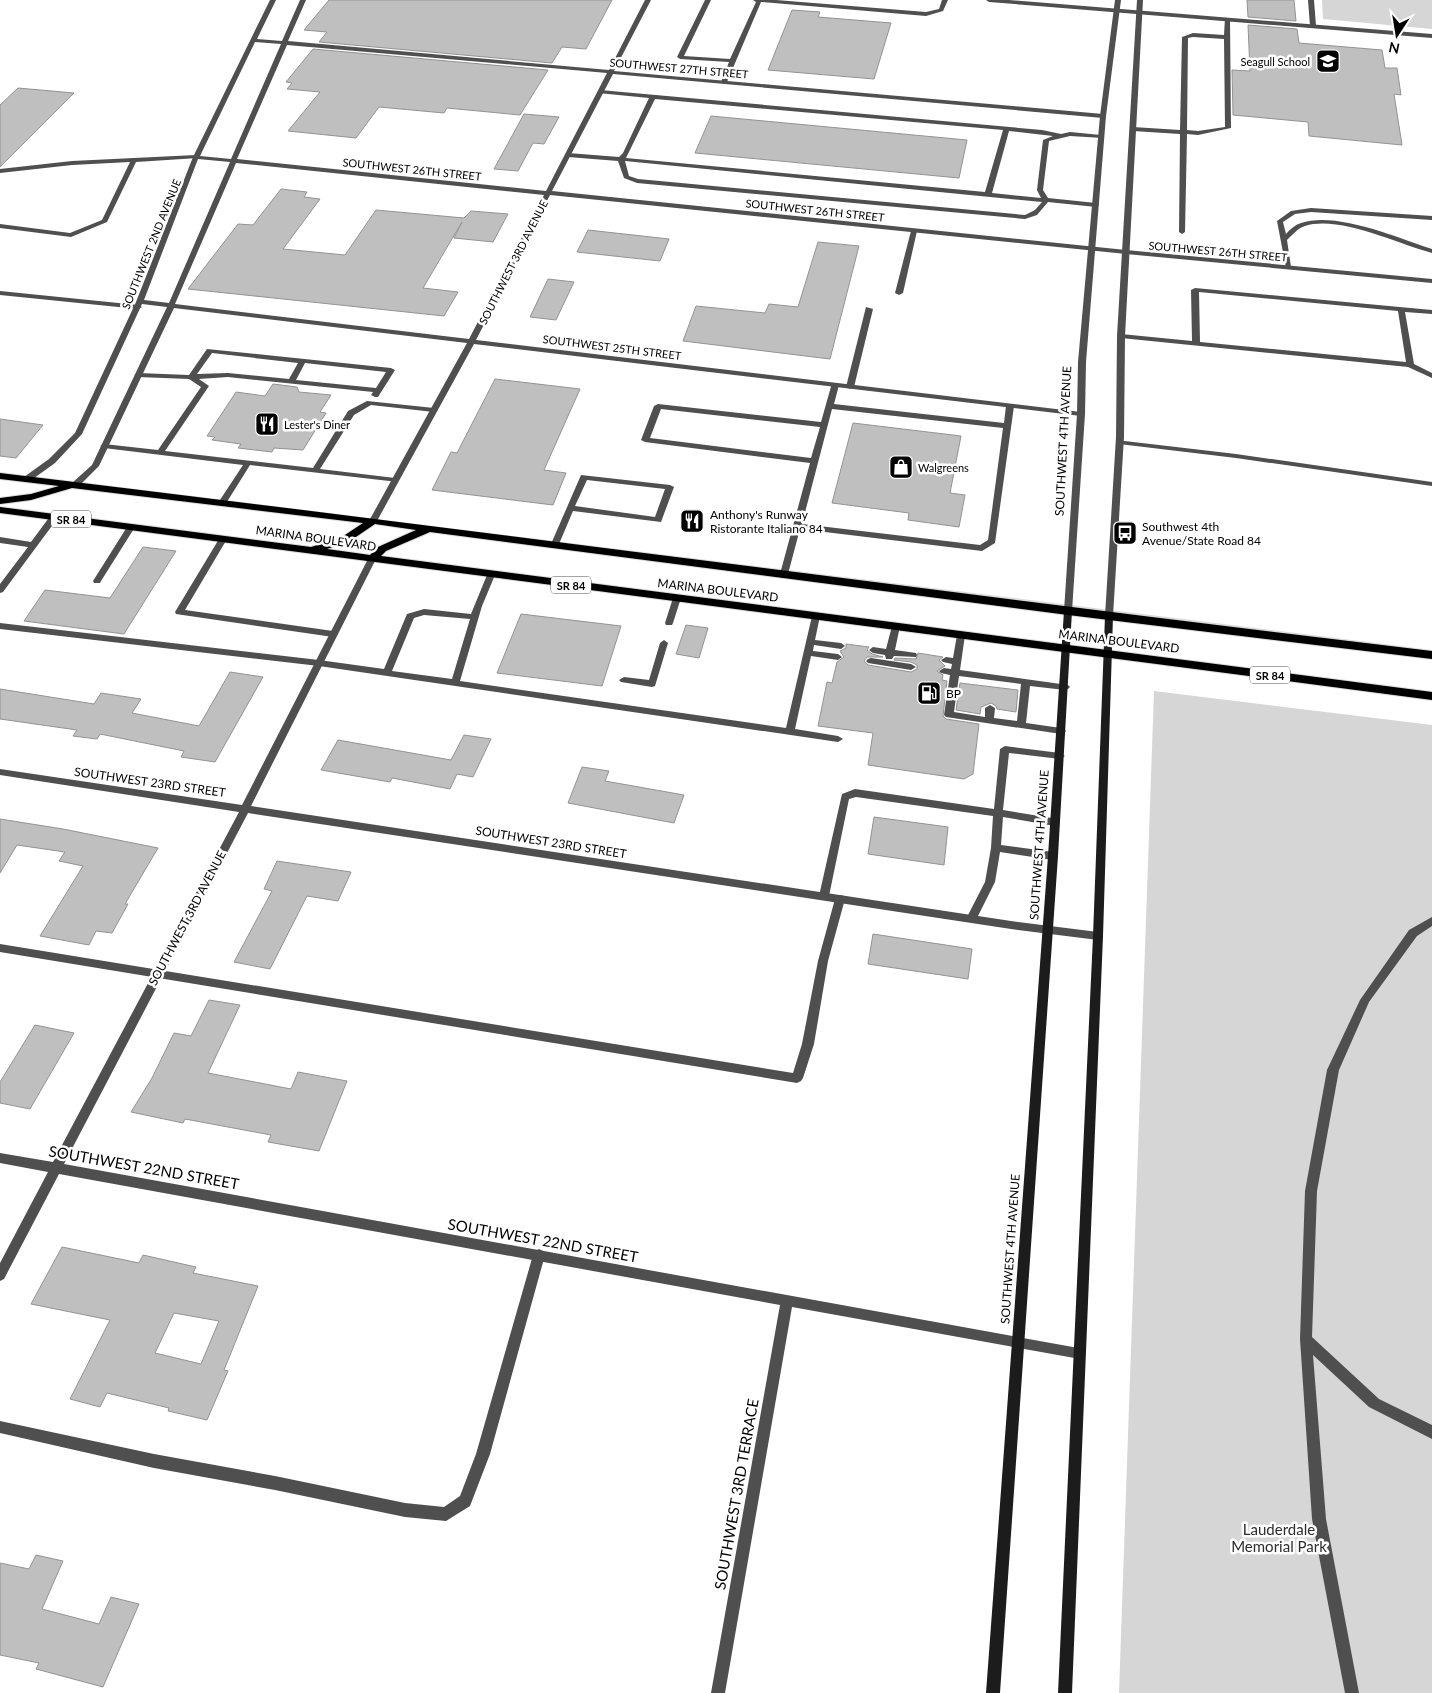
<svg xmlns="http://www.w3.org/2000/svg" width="1432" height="1693" font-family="Lato,sans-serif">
	<rect width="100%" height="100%" fill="#fff"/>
	<!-- green -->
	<g fill="#d6d6d6">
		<polygon points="1322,0 1432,0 1432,29 1323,19"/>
		<polygon points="1154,691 1432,725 1432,1693 1119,1693"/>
	</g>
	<!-- building -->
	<g fill="#bfbfbf" stroke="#939393" fill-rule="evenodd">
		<polygon points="329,0 612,0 586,49 562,47 552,63 319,42 327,32 304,30"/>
		<polygon points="1247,0 1294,0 1296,21 1248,17"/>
		<polygon points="792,10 820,12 818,17 891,23 874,79 768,70"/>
		<polygon points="1248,25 1297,29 1299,43 1382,50 1385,68 1397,68 1401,95 1394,94 1402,145 1309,136 1308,122 1233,115 1232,70 1250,71"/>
		<polygon points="313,49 548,70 520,115 447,108 444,113 379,107 356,138 288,131 320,92 287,89 292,83 286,82"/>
		<polygon points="18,88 74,93 0,167 0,105"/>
		<polygon points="524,114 559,117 544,144 533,143 518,171 494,169"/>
		<polygon points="711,116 967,140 959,178 695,153"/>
		<polygon points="281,189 307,192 304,197 320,199 283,249 345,255 376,210 464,218 471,211 508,214 493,242 454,238 462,222 423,288 458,292 444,316 188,289 238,224 253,225"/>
		<polygon points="588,230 669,239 660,261 577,252"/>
		<polygon points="818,242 859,246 830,359 683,341 696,306 765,313 769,304 798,307"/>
		<polygon points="548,279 574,282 556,320 530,317"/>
		<polygon points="495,379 580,389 544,470 566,473 553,505 432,490 451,452 457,453"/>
		<polygon points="273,384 297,387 299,392 331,395 320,412 326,413 303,450 274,448 272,452 238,448 241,444 212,440 215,437 207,436 236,392 265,396"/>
		<polygon points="0,419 43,425 16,458 0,456"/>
		<polygon points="853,423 961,436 950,493 965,495 959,527 908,520 909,513 832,503"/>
		<polygon points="143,547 176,551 124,634 24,621 45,590 110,598"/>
		<polygon points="521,614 621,626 602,686 497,673"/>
		<polygon points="686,625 708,628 699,658 676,654"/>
		<polygon points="846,644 869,647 867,650 872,654 883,657 867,657 864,661 868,665 911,672 917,669 917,665 911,662 894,660 895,658 916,659 918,653 943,657 939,660 945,666 937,671 943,675 942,680 947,681 943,716 946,719 979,724 973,774 964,779 868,765 873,733 818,726 827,682 832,683 837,662 844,657 840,651 846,648"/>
		<polygon points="230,672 263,677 215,762 181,757 184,751 100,734 97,739 73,736 77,730 0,719 0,689 94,704 101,693 141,699 132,713 199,726"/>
		<polygon points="960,683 1018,690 1016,712 997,709 996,706 991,703 981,707 980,714 956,710"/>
		<polygon points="464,735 491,739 473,777 457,774 450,789 392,778 390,782 321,770 338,740 451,760"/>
		<polygon points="582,767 609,771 605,781 684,795 674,823 568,803"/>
		<polygon points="874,817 948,827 944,865 868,854"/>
		<polygon points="0,819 63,829 158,848 125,904 128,904 112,933 96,931 89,945 40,936 83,866 59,861 65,852 17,845 0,873"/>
		<polygon points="277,861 351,872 338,901 307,896 270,969 234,962 272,891 264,889"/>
		<polygon points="873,934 972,949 968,979 868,964"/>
		<polygon points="209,1000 240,1005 208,1073 291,1089 298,1072 347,1081 319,1151 268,1142 271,1135 185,1119 183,1123 131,1112 152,1078 174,1033 191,1036"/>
		<polygon points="35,1025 74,1033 30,1109 0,1103 0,1082"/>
		<path d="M62 1247 139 1263 143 1255 196 1267 193 1273 258 1286 224 1370 228 1371 207 1420 168 1411 169 1408 107 1393 100 1407 70 1399 110 1320 31 1304ZM174 1313 219 1321 201 1364 155 1353Z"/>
		<polygon points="36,1555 63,1561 42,1609 99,1624 111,1597 139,1604 103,1687 36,1669 39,1663 0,1655 0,1563 29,1569"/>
	</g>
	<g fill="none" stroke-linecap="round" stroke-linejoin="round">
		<!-- primary casing -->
		<g stroke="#dbdbdb" stroke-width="2">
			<path id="primary" d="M0 473C478 530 954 594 1432 651V659L1068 615 430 532 386 551 381 556 1432 692V700L0 513V507L311 547 342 537 363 523 72 488 31 500 0 504V498L31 494 59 486 0 479ZM375 524 416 530 378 547 370 555 327 549 350 541Z"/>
		</g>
		<!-- service -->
		<g fill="#4f4f4f" fill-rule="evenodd">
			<polygon points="705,0 711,0 684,56 730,59 756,2 753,0 776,0 926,12 939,9 942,0 948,0 943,11 926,16 761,2 727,82 724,84 721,82 729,62 680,59 677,57"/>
			<polygon points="1308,0 1314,0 1316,26 1313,28 1310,26"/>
			<path d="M1225 18 1230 19 1231 128 1198 135 1187 134 1185 232 1182 234 1179 232 1180 134 1133 131 1130 129 1133 127 1180 130 1182 37 1193 33 1224 35ZM1193 37 1224 39 1225 127 1198 131 1187 130 1188 38Z"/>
			<path d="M600 90 1042 130 1061 134 1070 132 1101 135 1103 136V138L1070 136 1049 141 1043 190 1048 198 1096 203 1099 205 1096 207 1048 202 1037 215 1025 219 637 183 624 178 618 161 568 157 565 155 568 153 619 157 623 153 649 98 598 93V91ZM655 99 1003 130 985 192 626 158ZM1009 131 1053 136 1043 140 1037 190 1041 198 992 193ZM625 161 1042 202 1035 210 1025 215 638 179 629 176Z"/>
			<polygon points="196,155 198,156 198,158 136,162 107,222 71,237 0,228 0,224 70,233 102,220 130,162 72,165 0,173 0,169 72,161"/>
			<path d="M1311 208 1432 216V220L1311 212 1295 214 1283 222 1286 234C1290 229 1295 225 1301 223 1336 211 1398 238 1432 249V253C1398 244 1339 215 1305 226 1298 228 1292 235 1287 240L1291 267 1286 268 1277 221 1291 211Z"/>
			<polygon points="914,229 917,231 903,293 899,295 895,293 911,231"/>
			<path d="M1195 288 1432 310V314L1405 312 1414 364 1432 373V378L1408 367 1121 338 1117 336 1121 334 1192 341 1191 290ZM1199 292 1398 311 1406 362 1200 342Z"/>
			<polygon points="0,291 138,305 142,307 138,309 0,295"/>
			<polygon points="866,307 873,309 854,387 850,389 846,387"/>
			<path d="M207 349 391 368 395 370 378 397H375L371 395 373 392 228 377 199 379 209 386 165 451 313 468 348 411 367 401 434 408 438 410 434 412 371 405 354 415 320 469 395 478H398V482L250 465 225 505H219L218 503 243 465 104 448 100 446 104 444 158 450 201 387 189 379 138 377 134 375 138 373 189 375ZM212 353 298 363 289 379 228 373 197 374ZM305 363 386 372 376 388 296 380Z"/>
			<path d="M832 383H838L839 385 834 404 1004 423 1006 406 1007 404H1013L1014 406 995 543 982 551 800 529 788 574 784 577 781 576 780 574 810 463 645 442 641 440 654 406 658 404 821 422ZM661 409 820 427 811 458 650 438ZM832 409 1003 428 988 540 980 545 802 524Z"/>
			<polygon points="1116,440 1236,454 1432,482 1432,486 1236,458 1119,444 1116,444"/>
			<path d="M581 475 670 485 674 487 661 522 573 511 559 544 555 547 552 546 551 544ZM587 480 665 489 655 517 575 506Z"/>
			<polygon points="54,514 57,515 57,519 3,592 0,593 0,584 28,547 0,543 0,537 31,542 51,515"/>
			<polygon points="131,524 135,527 101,581 100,583 94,583 93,581 127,527"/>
			<polygon points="223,536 227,539 185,610 333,631 337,634 336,636 333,637 176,614 175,612 219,539"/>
			<path d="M491 572 495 575 482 606 460 681 786 728 812 616 816 613 820 616 815 640 841 643 845 646 841 649 814 645 813 651 838 654 842 657 838 660 811 656 795 729 838 736 843 739 838 742 319 666 0 629V623L319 660 384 669 407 614 424 609 471 614 487 575ZM424 615 470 619 452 679 392 671 414 618Z"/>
			<polygon points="677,595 681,598 673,623 672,625 666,625 665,623 673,598"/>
			<polygon points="896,623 900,626 895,650 916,653 917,655 916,657 894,656 892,659 886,659 885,655 873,653 869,650 873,647 886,649 892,626"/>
			<path d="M961 632 965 635 960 670 1068 685 1070 687 1068 689 1065 690 1030 686 1026 723 1061 728 1064 729 1066 731 1064 733 1061 734 946 717 944 715 950 675 941 673 939 671 944 668 951 669 952 664 943 662 941 660 946 657 953 658 957 635ZM959 676 1021 684 1017 721 994 718 995 708 990 705 985 708V717L954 712Z"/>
			<polygon points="664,640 668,643 655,686 652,687 621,682 619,680 624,677 649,680 660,643"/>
			<polygon points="871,658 911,664 916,667 911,670 868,663 866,661 868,659"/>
			<polygon points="1005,746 1060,753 1065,756 1060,759 1009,753 1003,810 1058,819 1060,822 1058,825 1055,826 1003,817 1001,845 1053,852 1057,853 1058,856 1057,859 1053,860 1000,852 995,882 975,922 967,922 966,919 985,882 991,848 993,816 856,797 849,799 829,896 828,899 820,899 819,896 842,794 855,789 994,809 1000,749"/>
			<polygon points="840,895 844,896 845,899 828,961 814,1044 803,1078 801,1081 797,1083 0,952 0,944 793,1073 802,1044 818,961 835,899 836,896"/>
			<polygon points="1432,917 1432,926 1417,936 1369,1002 1339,1070 1317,1191 1312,1337 1379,1399 1432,1425 1432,1439 1369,1407 1313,1355 1326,1519 1359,1693 1345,1693 1312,1519 1300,1339 1305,1191 1327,1070 1360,1000 1409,930"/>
			<polygon points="539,1249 543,1251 545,1255 490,1454 470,1506 446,1521 405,1517 275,1490 154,1468 0,1433 0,1421 154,1454 275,1476 405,1503 444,1507 460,1496 476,1454 533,1255 535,1251"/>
		</g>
		<!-- minor -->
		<g fill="#4f4f4f" fill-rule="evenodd">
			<path d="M270 0H276L257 39 282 41 300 0H306L288 41 609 70 645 0H651L614 71 1103 114 1106 116 1103 118 613 74 552 191 1126 250 1432 279V283L1126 254 550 195 476 340 1081 412 1085 414 1081 416 474 344 377 521 373 524 369 521 467 343 174 308 99 466 78 487H72V483L92 465 167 307 142 304 82 434 55 463 30 481H24V477L49 459 75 433 136 302 193 157ZM255 42 281 44 231 159 200 156ZM287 45 607 73 546 191 237 159ZM198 159 230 162 169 303 144 300ZM236 163 544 195 469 339 175 304Z"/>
			<polygon points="986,0 1009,0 1432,34 1432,38 989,2"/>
			<polygon points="372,556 376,559 251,806 1011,921 1098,932 1102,933 1103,936 1102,939 1098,940 1011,929 248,813 64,1164 1084,1349 1086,1353 1084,1357 1080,1359 792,1307 725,1693 711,1693 780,1305 59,1174 4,1279 0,1281 0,1263 48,1172 0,1163 0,1153 53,1162 239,812 0,775 0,769 242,805 368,559"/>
		</g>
		<!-- tertiary -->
		<g fill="#4f4f4f" fill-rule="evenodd">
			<polygon points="1115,0 1121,0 1106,116 1086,362 1085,414 1072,611 1068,614 1064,611 1077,414 1078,362 1100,116"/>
			<polygon points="1137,0 1143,0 1125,336 1124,437 1113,616 1109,619 1105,616 1116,437 1117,336"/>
		</g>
		<!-- secondary -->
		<g fill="#1c1c1c" fill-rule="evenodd">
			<polygon points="1068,608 1072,611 1058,856 1000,1693 986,1693 1048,856 1064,611"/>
			<polygon points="1109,613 1113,616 1103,936 1072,1693 1058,1693 1093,936 1105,616"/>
		</g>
		<!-- primary -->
		<use href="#primary" fill="#000" fill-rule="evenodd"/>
	</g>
	<!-- icons -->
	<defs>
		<g id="school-square" transform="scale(1.25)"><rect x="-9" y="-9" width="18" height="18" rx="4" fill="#000" stroke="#fff"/><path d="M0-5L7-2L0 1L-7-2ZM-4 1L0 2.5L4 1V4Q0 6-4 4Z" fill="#fff"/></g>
		<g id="restaurant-square" transform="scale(1.25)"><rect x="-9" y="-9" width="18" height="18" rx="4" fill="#000" stroke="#fff"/><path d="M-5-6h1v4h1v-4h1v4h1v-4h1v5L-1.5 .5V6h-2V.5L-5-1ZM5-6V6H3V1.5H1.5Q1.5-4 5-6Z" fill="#fff"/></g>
		<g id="shop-square" transform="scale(1.25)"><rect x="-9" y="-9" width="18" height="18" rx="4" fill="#000" stroke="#fff"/><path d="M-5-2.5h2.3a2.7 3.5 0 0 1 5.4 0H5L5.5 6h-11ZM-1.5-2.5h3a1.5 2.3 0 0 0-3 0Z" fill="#fff"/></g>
		<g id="bus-square" transform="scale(1.25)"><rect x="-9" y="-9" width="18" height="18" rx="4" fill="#000" stroke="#fff"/><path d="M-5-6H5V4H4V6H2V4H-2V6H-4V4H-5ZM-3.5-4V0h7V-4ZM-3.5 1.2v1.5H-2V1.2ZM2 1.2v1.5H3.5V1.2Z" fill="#fff"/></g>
		<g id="fuel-square" transform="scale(1.25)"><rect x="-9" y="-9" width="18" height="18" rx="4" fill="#000" stroke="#fff"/><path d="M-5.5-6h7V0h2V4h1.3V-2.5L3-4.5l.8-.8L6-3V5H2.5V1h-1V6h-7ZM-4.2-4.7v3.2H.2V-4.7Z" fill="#fff"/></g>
	</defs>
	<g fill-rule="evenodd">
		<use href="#school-square" x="1328" y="61"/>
		<use href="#restaurant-square" x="267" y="424"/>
		<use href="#shop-square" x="901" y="467"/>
		<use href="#restaurant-square" x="692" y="521"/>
		<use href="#bus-square" x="1125" y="533"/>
		<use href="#fuel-square" x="929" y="693"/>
	</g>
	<g text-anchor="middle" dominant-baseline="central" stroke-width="5" stroke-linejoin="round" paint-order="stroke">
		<!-- far-poi labels -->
		<g font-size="11" fill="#000" stroke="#fff" text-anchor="start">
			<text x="1310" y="61" text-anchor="end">Seagull School</text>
			<text x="284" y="424">Lester's Diner</text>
			<text x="918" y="467">Walgreens</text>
		</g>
		<!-- far-street labels -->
		<g font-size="11" fill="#000" stroke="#fff">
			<text transform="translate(679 68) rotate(5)">SOUTHWEST 27TH STREET</text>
			<text transform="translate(412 169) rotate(6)">SOUTHWEST 26TH STREET</text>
			<text transform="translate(815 210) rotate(6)">SOUTHWEST 26TH STREET</text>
			<text transform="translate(151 244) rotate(-68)">SOUTHWEST 2ND AVENUE</text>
			<text transform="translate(1218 251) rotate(5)">SOUTHWEST 26TH STREET</text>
			<text transform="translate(513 262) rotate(-63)">SOUTHWEST 3RD AVENUE</text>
			<text transform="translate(612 347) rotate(7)">SOUTHWEST 25TH STREET</text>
		</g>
		<!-- shield labels -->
		<g fill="#fff" stroke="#4c4c4c" stroke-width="1">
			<rect x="51" y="510.5" width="40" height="17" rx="4"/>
			<rect x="551" y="576.5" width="40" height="17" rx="4"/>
			<rect x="1250" y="666.5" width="40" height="17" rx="4"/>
		</g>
		<g font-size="11" font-weight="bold" fill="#000">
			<text x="71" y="519">SR 84</text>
			<text x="571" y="585">SR 84</text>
			<text x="1270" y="675">SR 84</text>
		</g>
		<!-- street labels -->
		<g font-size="12" fill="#000" stroke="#fff">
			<text transform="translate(1063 441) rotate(-87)">SOUTHWEST 4TH AVENUE</text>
			<text transform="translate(316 538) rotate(8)">MARINA BOULEVARD</text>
			<text transform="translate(718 590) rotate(7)">MARINA BOULEVARD</text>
			<text transform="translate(1119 641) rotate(7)">MARINA BOULEVARD</text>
			<text transform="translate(150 782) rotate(8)">SOUTHWEST 23RD STREET</text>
			<text transform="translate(551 842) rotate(9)">SOUTHWEST 23RD STREET</text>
			<text transform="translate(1039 845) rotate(-86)">SOUTHWEST 4TH AVENUE</text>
			<text transform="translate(187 918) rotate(-62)">SOUTHWEST 3RD AVENUE</text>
			<text transform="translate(1010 1249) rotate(-86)">SOUTHWEST 4TH AVENUE</text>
		</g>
		<!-- poi labels -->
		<g font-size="12" fill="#000" stroke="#fff" text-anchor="start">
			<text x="710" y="514">Anthony's Runway<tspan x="710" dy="14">Ristorante Italiano 84</tspan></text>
			<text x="1142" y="526">Southwest 4th<tspan x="1142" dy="14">Avenue/State Road 84</tspan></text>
			<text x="946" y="693">BP</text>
		</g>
		<!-- near-street labels -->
		<g font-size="15" fill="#000" stroke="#fff">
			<text transform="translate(144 1167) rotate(10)">SOUTHWEST 22ND STREET</text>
			<text transform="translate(543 1240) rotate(10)">SOUTHWEST 22ND STREET</text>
			<text transform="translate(736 1494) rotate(-80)">SOUTHWEST 3RD TERRACE</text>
		</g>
		<!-- near-park labels -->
		<g font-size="15" fill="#2d2d2d" stroke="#fff">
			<text x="1279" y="1529">Lauderdale<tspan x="1279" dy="17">Memorial Park</tspan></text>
		</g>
	</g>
	<!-- north arrow -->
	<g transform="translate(1397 35) rotate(192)" stroke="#ffffff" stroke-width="4" paint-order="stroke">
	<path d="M0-4L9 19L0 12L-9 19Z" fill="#000000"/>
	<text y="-8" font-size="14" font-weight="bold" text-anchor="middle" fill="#000000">N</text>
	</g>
</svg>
